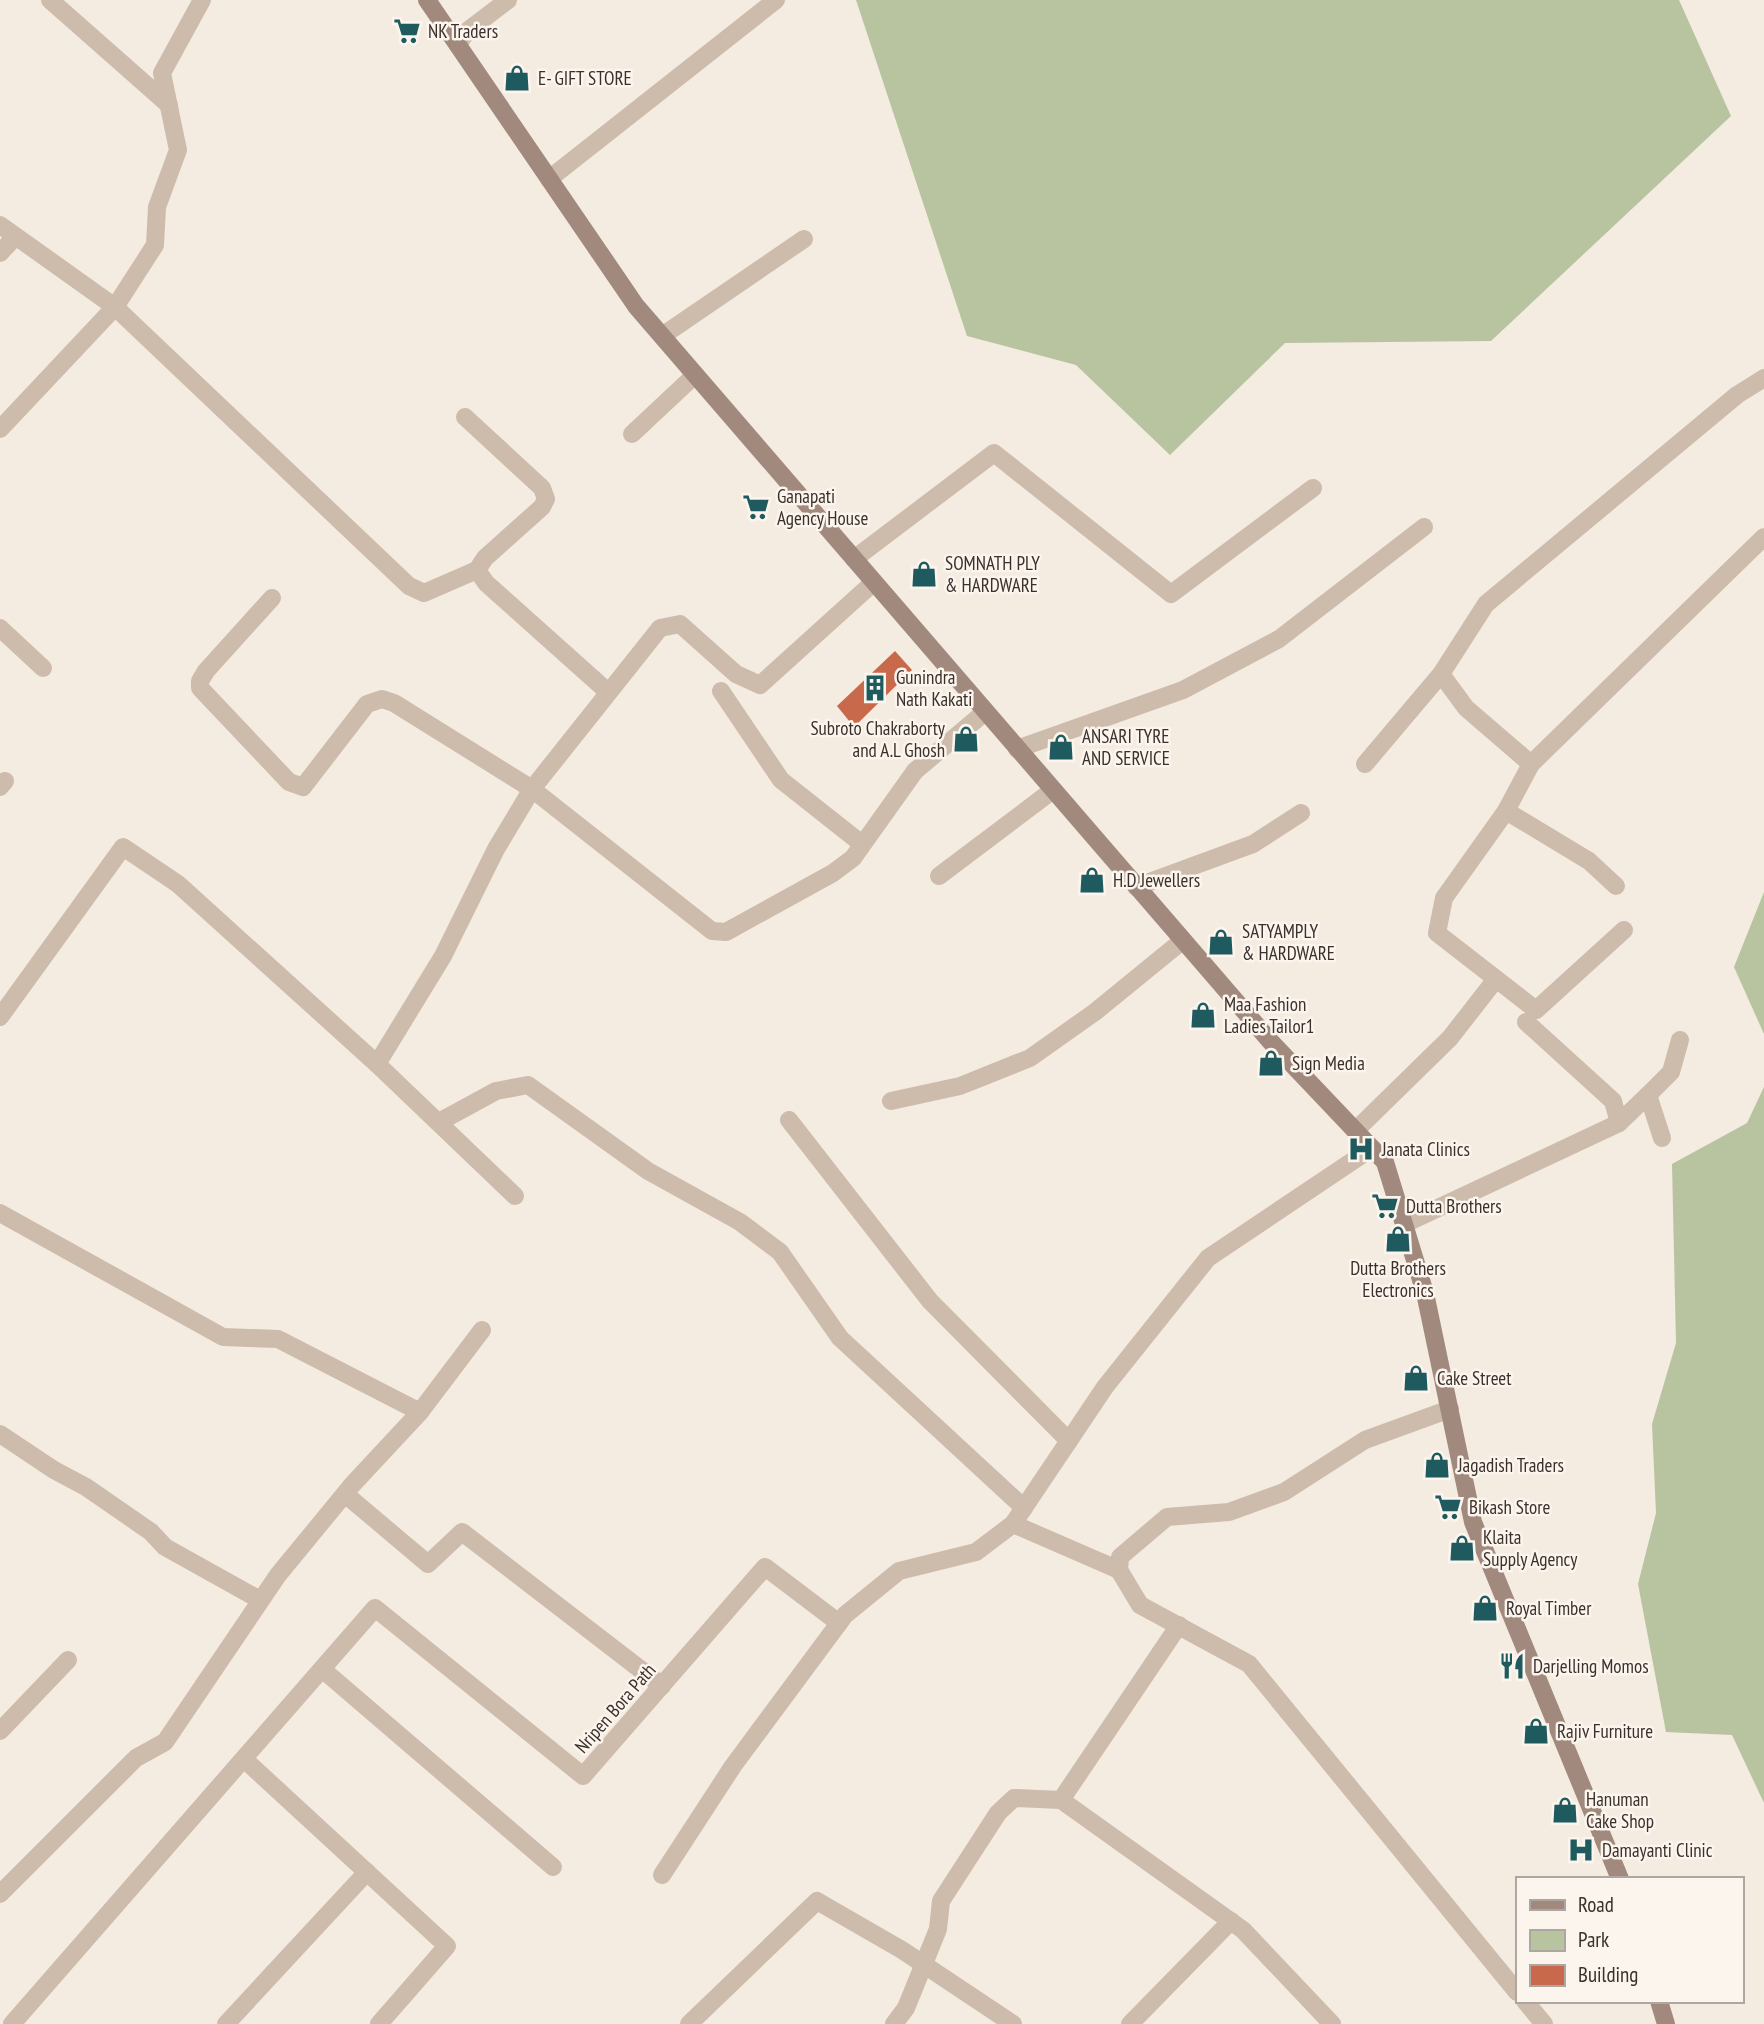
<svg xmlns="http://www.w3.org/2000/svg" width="1764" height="2024" font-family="'PT Sans Narrow',sans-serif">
	<rect width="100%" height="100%" fill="#f4ebe1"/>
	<!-- green -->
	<g fill="#b8c4a0">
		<polygon points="856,0 1679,0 1731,116 1491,341 1285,343 1170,455 1076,365 967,336"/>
		<polygon points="1764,892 1764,1034 1734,967"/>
		<polygon points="1764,1087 1764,1803 1732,1735 1666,1732 1638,1584 1656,1513 1652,1424 1676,1343 1672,1164 1747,1123"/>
	</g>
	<!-- building -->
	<polygon fill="#c8694b" points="895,651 912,670 854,727 837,706"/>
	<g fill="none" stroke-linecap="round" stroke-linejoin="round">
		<!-- street -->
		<g stroke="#cdbbac" stroke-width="18">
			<polyline points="50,0 169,105"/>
			<polyline points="458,45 466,32 508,0"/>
			<polyline points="549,179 776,0"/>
			<polyline points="0,225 115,307 409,586 424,593 477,570 485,558 542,507 546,499 542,488 465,417"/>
			<polyline points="0,253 14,238"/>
			<polyline points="662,336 804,239"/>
			<polyline points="0,429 115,307 155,245 157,207 178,150 162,73 202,0"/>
			<polyline points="632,434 695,375"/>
			<polyline points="854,559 994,453 1171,594 1313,488"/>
			<polyline points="477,570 486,583 608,692"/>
			<polyline points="272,598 206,671 200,681 200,688 289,782 303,787 367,704 382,699 394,703 532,789 712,931 726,932 833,873 853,858 915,771 985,712"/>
			<polyline points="0,628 43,668"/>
			<polyline points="721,691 781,780 862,844"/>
			<polyline points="1017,749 1183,690 1279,639 1424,527"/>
			<polyline points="1365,764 1441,674"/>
			<polyline points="1531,764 1764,537"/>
			<polyline points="0,787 5,781"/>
			<polyline points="1506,811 1589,861 1616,886"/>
			<polyline points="939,876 1053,790"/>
			<polyline points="1136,887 1253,844 1301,813"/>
			<polyline points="1624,930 1536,1010 1437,933 1444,898 1506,811 1531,764 1466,708 1441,674 1486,604 1737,395 1764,378"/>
			<polyline points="0,1017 123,847 178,884 377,1064"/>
			<polyline points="1648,1095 1671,1072 1680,1040"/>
			<polyline points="891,1101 960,1086 1030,1058 1095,1012 1182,941"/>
			<polyline points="789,1120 930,1301 1069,1441"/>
			<polyline points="439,1122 496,1091 528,1085 648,1171 740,1222 780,1252 840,1338 1024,1508"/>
			<polyline points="1619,1123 1648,1095 1662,1138"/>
			<polyline points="1355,1131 1450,1038 1496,979"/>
			<polyline points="515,1196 377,1064 443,956 496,849 532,789 660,628 680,624 736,674 760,685 874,582"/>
			<polyline points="0,1213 223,1337 278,1339 420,1412 482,1330"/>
			<polyline points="1404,1224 1619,1123 1613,1101 1526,1022"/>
			<polyline points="1450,1409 1365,1440 1284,1492 1229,1512 1167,1517 1120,1557 1119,1570 1140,1605 1249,1664 1517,1992"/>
			<polyline points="0,1434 54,1470 86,1487 151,1532 165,1547 260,1600"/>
			<polyline points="345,1494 428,1564 462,1532 662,1686"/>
			<polyline points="1013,1524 1119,1570"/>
			<polyline points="322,1669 553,1867"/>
			<polyline points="0,1731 68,1660"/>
			<polyline points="245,1760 447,1946 379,2024"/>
			<polyline points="1061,1800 1179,1625"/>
			<polyline points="662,1875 733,1766 845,1615 899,1571 976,1552 1013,1524 1105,1387 1208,1258 1372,1148"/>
			<polyline points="0,1894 136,1758 165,1742 278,1575 352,1485 420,1412"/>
			<polyline points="1525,2001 1544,2024"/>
			<polyline points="12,2024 375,1608 583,1776 765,1567 839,1623"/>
			<polyline points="226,2024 367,1872"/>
			<polyline points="689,2024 817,1901 902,1950 1013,2024"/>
			<polyline points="894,2024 906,2008 938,1929 941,1901 998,1813 1014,1798 1061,1800 1243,1930 1332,2024"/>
			<polyline points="1130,2024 1231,1921"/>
		</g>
		<!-- secondary -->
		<g stroke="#a18a7d" stroke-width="18">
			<polyline points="427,0 636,306 1271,1042 1385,1162 1425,1293 1473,1522 1620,1879"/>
			<polyline points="1659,2001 1666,2024"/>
		</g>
	</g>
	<!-- icons -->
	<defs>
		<g id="supermarket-bare" transform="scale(2.1)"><path d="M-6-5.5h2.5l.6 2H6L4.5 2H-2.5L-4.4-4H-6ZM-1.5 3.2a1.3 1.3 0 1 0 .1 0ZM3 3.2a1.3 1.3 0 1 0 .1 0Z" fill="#1f5a5e" stroke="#fbf5ee" stroke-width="2.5" paint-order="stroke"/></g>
		<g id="shop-bare" transform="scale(2.1)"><path d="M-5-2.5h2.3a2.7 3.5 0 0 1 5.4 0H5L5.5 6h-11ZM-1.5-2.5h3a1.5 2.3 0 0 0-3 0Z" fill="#1f5a5e" stroke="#fbf5ee" stroke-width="2.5" paint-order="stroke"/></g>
		<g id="building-bare" transform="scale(2.1)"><path d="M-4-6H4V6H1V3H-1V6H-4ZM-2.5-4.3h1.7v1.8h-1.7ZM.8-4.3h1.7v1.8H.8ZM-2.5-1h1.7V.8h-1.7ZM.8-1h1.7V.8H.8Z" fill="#1f5a5e" stroke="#fbf5ee" stroke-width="2.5" paint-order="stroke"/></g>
		<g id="hospital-bare" transform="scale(2.1)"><path d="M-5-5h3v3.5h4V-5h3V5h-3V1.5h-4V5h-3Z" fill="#1f5a5e" stroke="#fbf5ee" stroke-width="2.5" paint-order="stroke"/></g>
		<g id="restaurant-bare" transform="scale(2.1)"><path d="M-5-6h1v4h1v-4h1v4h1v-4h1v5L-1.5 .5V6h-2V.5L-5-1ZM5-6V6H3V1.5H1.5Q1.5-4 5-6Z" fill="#1f5a5e" stroke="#fbf5ee" stroke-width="2.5" paint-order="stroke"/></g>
	</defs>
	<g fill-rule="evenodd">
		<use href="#supermarket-bare" x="407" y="31"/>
		<use href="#shop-bare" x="517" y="78"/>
		<use href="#supermarket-bare" x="756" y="507"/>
		<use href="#shop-bare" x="924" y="574"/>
		<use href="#building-bare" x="875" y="688"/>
		<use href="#shop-bare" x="966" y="739"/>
		<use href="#shop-bare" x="1061" y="747"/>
		<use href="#shop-bare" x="1092" y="880"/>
		<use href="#shop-bare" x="1221" y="942"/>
		<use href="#shop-bare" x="1203" y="1015"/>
		<use href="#shop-bare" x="1271" y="1063"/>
		<use href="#hospital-bare" x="1361" y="1149"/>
		<use href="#supermarket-bare" x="1385" y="1206"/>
		<use href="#shop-bare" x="1398" y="1239"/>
		<use href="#shop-bare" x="1416" y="1378"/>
		<use href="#shop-bare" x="1437" y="1465"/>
		<use href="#supermarket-bare" x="1448" y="1507"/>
		<use href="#shop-bare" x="1462" y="1548"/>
		<use href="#shop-bare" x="1485" y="1608"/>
		<use href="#restaurant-bare" x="1512" y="1666"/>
		<use href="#shop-bare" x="1536" y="1731"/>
		<use href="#shop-bare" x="1565" y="1810"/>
		<use href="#hospital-bare" x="1581" y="1850"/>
	</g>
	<g text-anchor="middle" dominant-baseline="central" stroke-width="5" stroke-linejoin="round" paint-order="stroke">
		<!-- poi labels -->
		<g font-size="19" fill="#3b302b" stroke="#fbf5ee" text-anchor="start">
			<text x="428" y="31">NK Traders</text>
			<text x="538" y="78">E- GIFT STORE</text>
			<text x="777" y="496">Ganapati<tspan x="777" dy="22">Agency House</tspan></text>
			<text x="945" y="563">SOMNATH PLY<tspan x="945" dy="22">&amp; HARDWARE</tspan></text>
			<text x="896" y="677">Gunindra<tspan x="896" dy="22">Nath Kakati</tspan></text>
			<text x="945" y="728" text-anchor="end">Subroto Chakraborty<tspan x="945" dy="22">and A.L Ghosh</tspan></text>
			<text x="1082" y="736">ANSARI TYRE<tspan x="1082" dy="22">AND SERVICE</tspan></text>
			<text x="1113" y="880">H.D Jewellers</text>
			<text x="1242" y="931">SATYAMPLY<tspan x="1242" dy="22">&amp; HARDWARE</tspan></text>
			<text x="1224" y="1004">Maa Fashion<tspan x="1224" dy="22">Ladies Tailor1</tspan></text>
			<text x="1292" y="1063">Sign Media</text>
			<text x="1382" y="1149">Janata Clinics</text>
			<text x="1406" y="1206">Dutta Brothers</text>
			<text x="1398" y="1268" text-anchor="middle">Dutta Brothers<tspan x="1398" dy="22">Electronics</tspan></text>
			<text x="1437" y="1378">Cake Street</text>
			<text x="1458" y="1465">Jagadish Traders</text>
			<text x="1469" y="1507">Bikash Store</text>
			<text x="1483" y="1537">Klaita<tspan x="1483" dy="22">Supply Agency</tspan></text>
			<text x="1506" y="1608">Royal Timber</text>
			<text x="1533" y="1666">Darjelling Momos</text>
			<text x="1557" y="1731">Rajiv Furniture</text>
			<text x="1586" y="1799">Hanuman<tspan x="1586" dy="22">Cake Shop</tspan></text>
			<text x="1602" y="1850">Damayanti Clinic</text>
		</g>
		<!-- street labels -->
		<g font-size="19" fill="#3b302b" stroke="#fbf5ee">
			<text transform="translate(615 1708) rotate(-49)">Nripen Bora Path</text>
		</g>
	</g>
	<!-- legend -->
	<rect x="1516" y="1877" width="228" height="126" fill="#fbf5ee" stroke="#aea6a0" stroke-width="2"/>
	<rect x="1530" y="1900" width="35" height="10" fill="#a18a7d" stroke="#aea6a0" stroke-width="2"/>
	<text x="1578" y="1912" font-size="21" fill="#3b302b">Road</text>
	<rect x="1530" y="1930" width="35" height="21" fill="#b8c4a0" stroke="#aea6a0" stroke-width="2"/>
	<text x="1578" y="1947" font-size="21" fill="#3b302b">Park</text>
	<rect x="1530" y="1965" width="35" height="21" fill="#c8694b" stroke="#aea6a0" stroke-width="2"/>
	<text x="1578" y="1982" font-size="21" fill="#3b302b">Building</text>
</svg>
